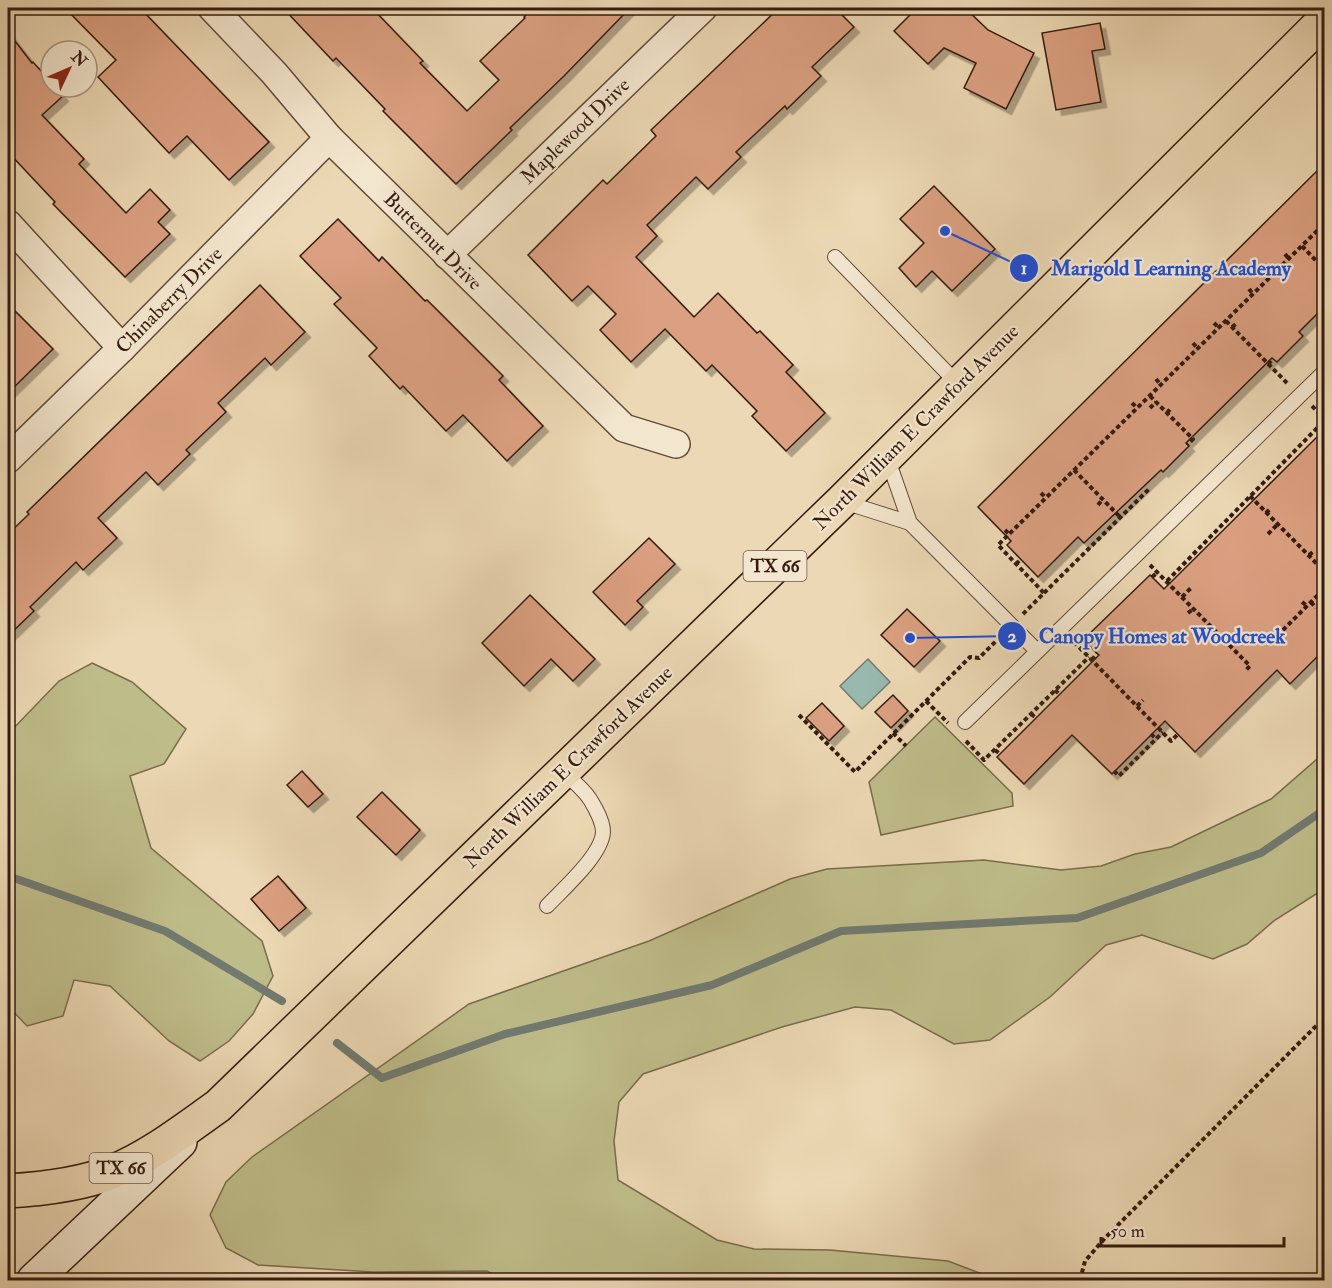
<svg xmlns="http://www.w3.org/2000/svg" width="1332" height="1288" font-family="'IM FELL Double Pica',serif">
	<defs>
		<filter id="shadow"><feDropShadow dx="5.5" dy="5.5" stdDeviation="0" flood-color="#0004"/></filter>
	</defs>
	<rect width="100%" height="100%" fill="#ecd8b4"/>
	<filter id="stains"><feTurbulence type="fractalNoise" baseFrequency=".00333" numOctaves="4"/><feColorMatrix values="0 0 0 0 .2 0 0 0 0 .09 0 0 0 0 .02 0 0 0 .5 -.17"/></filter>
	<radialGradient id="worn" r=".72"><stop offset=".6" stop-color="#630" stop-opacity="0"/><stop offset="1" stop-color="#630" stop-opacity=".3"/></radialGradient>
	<!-- green -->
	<g fill="#bebc89" stroke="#796c4d" stroke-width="1.5">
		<polygon points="92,663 132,682 186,729 164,764 130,776 151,848 262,941 273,976 253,1014 229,1041 200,1061 169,1041 110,986 74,980 63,1016 27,1026 8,1006 8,734 59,681"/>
		<polygon points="935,717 1012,793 1013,806 881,835 869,782"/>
		<polygon points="1324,753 1324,889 1275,920 1247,944 1213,959 1142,935 1106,945 1050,997 990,1040 954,1044 891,1010 855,1007 782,1027 643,1074 619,1102 614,1141 618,1180 717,1240 754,1249 830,1250 948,1261 998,1280 504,1280 487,1271 373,1272 258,1265 226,1248 210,1215 226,1182 252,1157 469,1004 649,941 790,879 827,869 984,860 1061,870 1101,866 1135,854 1171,847 1271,799"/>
	</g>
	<!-- water -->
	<polygon fill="#99b9b0" stroke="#717a70" stroke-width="1.5" points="868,659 890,682 862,709 840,686"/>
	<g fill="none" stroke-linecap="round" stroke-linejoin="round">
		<!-- stream -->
		<g stroke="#717a70" stroke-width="8">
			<polyline points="8,876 165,931 282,1001"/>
			<polyline points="337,1043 382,1078 505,1034 712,985 841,931 1077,918 1261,853 1324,810"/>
		</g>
	</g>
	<!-- building -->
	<g fill="#dba081" stroke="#341b11" stroke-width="1.5" filter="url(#shadow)">
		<polygon points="65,8 140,8 269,142 229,180 187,136 169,153 98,77 116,60"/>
		<polygon points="283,8 372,8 423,61 420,63 467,111 499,80 480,61 525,18 524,17 533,8 630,8 564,76 510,128 512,130 456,184 383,111 385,109 336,58 333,61"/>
		<polygon points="779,8 835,8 854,27 812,67 821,76 787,109 785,106 736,152 741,157 708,189 696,177 647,225 657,236 636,257 694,317 718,293 757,333 760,331 793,365 786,372 825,413 786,451 752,416 757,411 712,365 706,371 665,329 631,362 600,330 616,314 588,286 572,301 528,255 603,180 607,184 656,136 651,130"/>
		<polygon points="917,8 965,8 988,30 1034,53 1006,109 964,88 976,63 944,48 928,64 894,31"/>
		<polygon points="1100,23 1105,49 1092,51 1101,102 1056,110 1042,33"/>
		<polygon points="8,32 32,63 33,62 51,82 51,87 55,87 63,96 42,115 84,159 79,164 126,213 150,189 170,210 158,222 170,234 125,277 53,204 55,202 8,152"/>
		<polygon points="1324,164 1324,307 1299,332 1303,336 1277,362 1272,358 1186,443 1189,446 1163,472 1161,470 1084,543 1078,537 1038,577 1007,545 1011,541 978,507"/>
		<polygon points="934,186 995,249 952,291 932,271 916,287 899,268 924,243 900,219"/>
		<polygon points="338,219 379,261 382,257 425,301 427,300 503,376 499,380 543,426 507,461 463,415 446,431 403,386 400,389 369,356 377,348 334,304 341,298 300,256"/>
		<polygon points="260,285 305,332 271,365 265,358 218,403 226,412 186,450 190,454 158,485 146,472 98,518 117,538 83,570 76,562 30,607 34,611 8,636 8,534 29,514 27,512"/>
		<polygon points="8,304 53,349 8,393"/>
		<polygon points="1324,430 1324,650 1290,684 1277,670 1195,752 1165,721 1112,774 1072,735 1024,784 997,757 1099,655 1083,640 1150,575 1164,589"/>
		<polygon points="649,538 675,564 637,601 643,607 625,625 593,592"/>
		<polygon points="530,595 595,659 573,681 551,659 524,686 482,643"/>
		<polygon points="907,609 940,641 914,667 881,635"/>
		<polygon points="893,695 908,711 891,728 875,712"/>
		<polygon points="822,703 844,726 829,741 806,718"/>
		<polygon points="302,771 323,794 308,807 287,785"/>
		<polygon points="382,792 420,830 396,855 357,817"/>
		<polygon points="278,876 306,908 279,931 251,899"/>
	</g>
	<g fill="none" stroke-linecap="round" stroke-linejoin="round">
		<!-- service casing -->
		<g stroke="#624a3a" stroke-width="16">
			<g id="service">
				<polyline points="835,257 959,385"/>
				<polyline points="887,457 910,523 1037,651"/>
				<polyline points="844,502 910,523"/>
				<polyline points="965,722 1324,372"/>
				<path d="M547 906C562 890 602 855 603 832 603 823 596 809 591 801 585 790 572 780 562 771"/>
			</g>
		</g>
		<!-- minor casing -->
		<g stroke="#624a3a" stroke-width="30">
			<g id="minor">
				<polyline points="212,8 274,73 329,138 624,428 676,444"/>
				<polyline points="8,224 122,348"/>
				<polyline points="447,255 703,8"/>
				<polyline points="8,459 122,348 329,138"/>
			</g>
		</g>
		<!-- secondary casing -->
		<g stroke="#341b11" stroke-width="36">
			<polyline id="secondary" points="34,1280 180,1142"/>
		</g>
		<!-- primary casing -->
		<g stroke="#341b11" stroke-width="36">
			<path id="primary" d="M8 1191C42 1189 80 1185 112 1172 151 1156 184 1130 218 1106L842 501 1324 20"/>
		</g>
		<!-- path -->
		<g stroke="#341b11" stroke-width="4" stroke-dasharray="4.5 3" stroke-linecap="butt">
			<polyline points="1319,218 1324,223"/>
			<polyline points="1302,246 1324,269"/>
			<polyline points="1285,254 1289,259"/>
			<polyline points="1249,289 1253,294"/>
			<polyline points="1226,321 1287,383"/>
			<polyline points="1214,323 1219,328"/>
			<polyline points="1232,327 1237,323"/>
			<polyline points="1193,343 1198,349"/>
			<polyline points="1268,364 1273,359"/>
			<polyline points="1156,379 1161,385"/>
			<polyline points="1150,396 1193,439 1187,445"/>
			<polyline points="1132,403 1137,408"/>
			<polyline points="1312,406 1324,418"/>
			<polyline points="1150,408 1156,402"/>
			<polyline points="1167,413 1171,408"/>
			<polyline points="1074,470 1121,518"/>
			<polyline points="1041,493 1046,498"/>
			<polyline points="1250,496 1324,571"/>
			<polyline points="1098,505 1102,500"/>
			<polyline points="1266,513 1271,508"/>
			<polyline points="1005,530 1009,534"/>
			<polyline points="1268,534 1278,524"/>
			<polyline points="1309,555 1314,551"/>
			<polyline points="1016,564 1021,559"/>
			<polyline points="1150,565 1250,666 1245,671"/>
			<polyline points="1152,577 1158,572"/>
			<polyline points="1167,581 1324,421"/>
			<polyline points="1044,593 1149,489"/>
			<polyline points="1182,597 1191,588"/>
			<polyline points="1302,602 1307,606"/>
			<polyline points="1311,602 1316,608"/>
			<polyline points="1188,613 1193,609"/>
			<polyline points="1023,614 1044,593 998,545 1324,224"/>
			<polyline points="1267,636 1272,641 1324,589"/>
			<polyline points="1213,638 1217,633"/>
			<polyline points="1275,638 1280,643"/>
			<polyline points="1074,642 1171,741 1178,734"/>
			<polyline points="1092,660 1097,653"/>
			<polyline points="1055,690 1060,695"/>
			<polyline points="926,701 948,723"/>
			<polyline points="1137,706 1143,700"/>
			<polyline points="1031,714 1036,718"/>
			<polyline points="799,715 855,772 970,657 979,658 999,638"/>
			<polyline points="893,733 906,746"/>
			<polyline points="1151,734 1156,739"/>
			<polyline points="966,741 984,760 1089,657"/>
			<polyline points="995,750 1000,754"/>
			<polyline points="1114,771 1119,776 1163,732"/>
			<polyline points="1080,1280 1085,1261 1105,1238 1324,1018"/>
		</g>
		<!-- service -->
		<use href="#service" stroke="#f3e6ce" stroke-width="14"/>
		<!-- minor -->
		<use href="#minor" stroke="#f3e6ce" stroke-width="27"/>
		<!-- secondary -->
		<use href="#secondary" stroke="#f3e6ce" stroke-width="33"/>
		<!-- primary -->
		<use href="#primary" stroke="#ecd8b4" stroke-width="33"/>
	</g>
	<g text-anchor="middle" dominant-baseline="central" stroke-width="4.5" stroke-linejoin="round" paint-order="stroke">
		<!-- shield labels -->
		<g fill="#f3e6ce" stroke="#6d584a" stroke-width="1.5">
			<rect x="743.5" y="551" width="63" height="30" rx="4.5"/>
			<rect x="89.5" y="1153" width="63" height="30" rx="4.5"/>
		</g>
		<g font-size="18" font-weight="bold" fill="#341b11">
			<text x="775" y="566">TX 66</text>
			<text x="121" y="1168">TX 66</text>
		</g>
		<!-- street labels -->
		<g font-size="20" fill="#341b11" stroke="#f3e6ce">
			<text transform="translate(575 131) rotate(-44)">Maplewood Drive</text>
			<text transform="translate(433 241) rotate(45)">Butternut Drive</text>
			<text transform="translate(169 300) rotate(-45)">Chinaberry Drive</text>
			<text transform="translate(916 427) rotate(-45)">North William E Crawford Avenue</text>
			<text transform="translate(568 767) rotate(-44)">North William E Crawford Avenue</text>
		</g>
	</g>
	<!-- callouts -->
	<path fill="none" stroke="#1d4ed8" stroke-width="2" d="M945 231L1024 268M910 638L1012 636"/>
	<g fill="#1d4ed8" stroke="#f3e6ce" stroke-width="2">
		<circle cx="945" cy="231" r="6"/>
		<circle cx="910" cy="638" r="6"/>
		<circle cx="1024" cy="268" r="15"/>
		<circle cx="1012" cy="636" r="15"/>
	</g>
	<g font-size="18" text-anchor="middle" font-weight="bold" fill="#fff">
		<text x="1024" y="274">1</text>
		<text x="1012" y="642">2</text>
	</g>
	<g font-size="21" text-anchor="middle" font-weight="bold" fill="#1d4ed8" stroke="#f3e6ce" stroke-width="4.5" stroke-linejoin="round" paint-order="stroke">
		<text x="1171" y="275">Marigold Learning Academy</text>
		<text x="1162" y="643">Canopy Homes at Woodcreek</text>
	</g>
	<!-- margin -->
	<rect width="1332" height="1288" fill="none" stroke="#ecd8b4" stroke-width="30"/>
	<rect x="9" y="9" width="1314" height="1270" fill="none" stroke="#341b11" stroke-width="3"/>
	<rect x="15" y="15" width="1302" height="1258" fill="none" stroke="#341b11" stroke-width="1.5"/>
	<!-- north arrow -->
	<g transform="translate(69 69) rotate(46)"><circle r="28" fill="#f3e6ce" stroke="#a79582" stroke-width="1.5"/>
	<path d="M0-4.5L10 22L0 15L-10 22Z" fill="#8f2418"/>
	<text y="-9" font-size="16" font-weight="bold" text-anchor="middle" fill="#341b11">N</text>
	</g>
	<!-- scale -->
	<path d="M1101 1237v9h183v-9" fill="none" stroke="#341b11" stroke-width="3"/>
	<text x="1110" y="1237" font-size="18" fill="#341b11" stroke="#f3e6ce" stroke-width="4.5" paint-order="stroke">50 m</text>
	<rect width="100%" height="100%" filter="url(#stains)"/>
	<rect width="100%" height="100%" fill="url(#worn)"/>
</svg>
